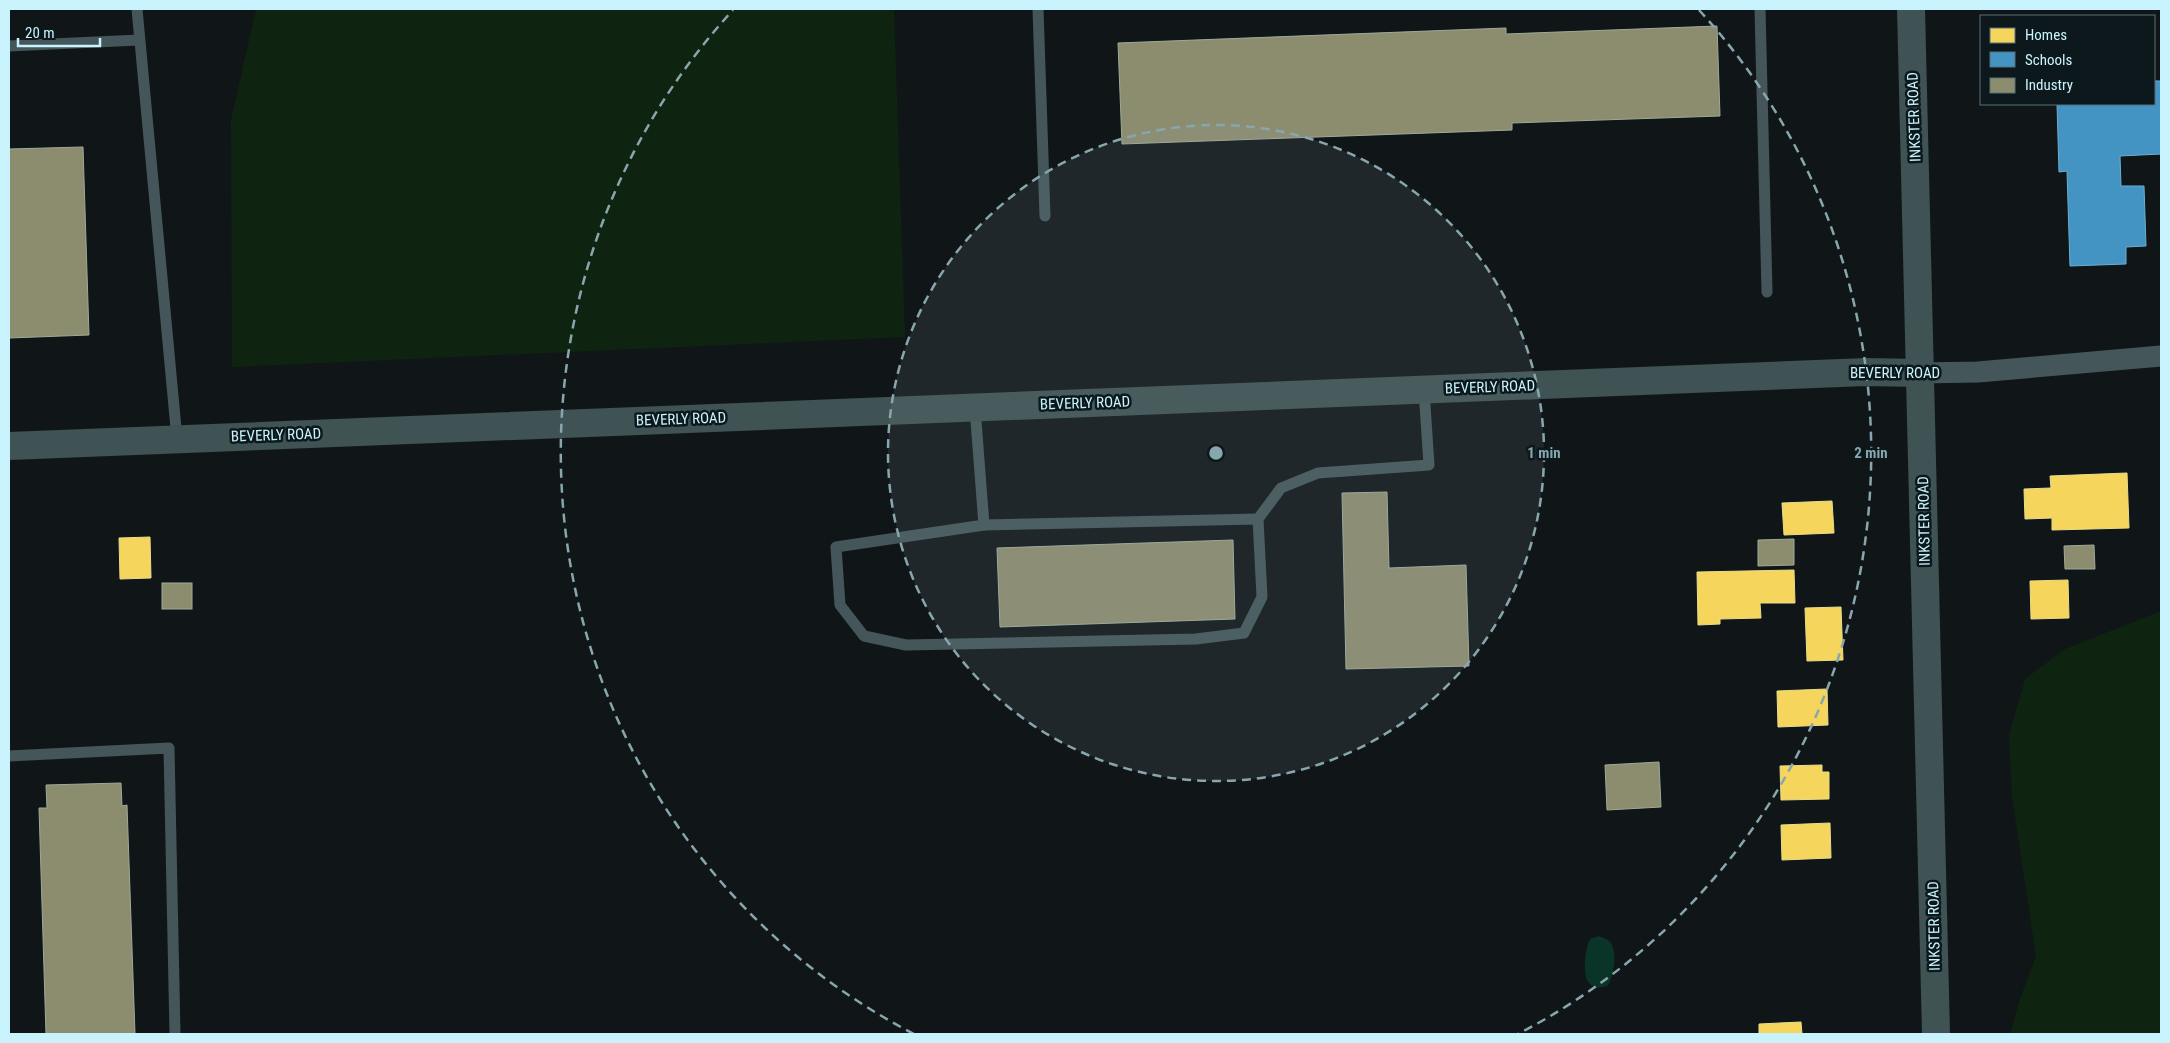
<svg xmlns="http://www.w3.org/2000/svg" width="2170" height="1043" font-family="'Roboto Condensed',sans-serif">
	<rect width="100%" height="100%" fill="#101618"/>
	<!-- green -->
	<g fill="#0f2311">
		<polygon points="256,9 894,9 905,337 232,367 231,120"/>
		<polygon points="2161,611 2161,1034 2010,1034 2020,999 2036,956 2012,796 2009,735 2025,679 2065,649"/>
	</g>
	<!-- water -->
	<path fill="#0b3428" d="M1599 936C1603 938 1608 939 1610 942 1618 951 1614 978 1607 986L1596 988C1593 986 1589 984 1587 980 1583 969 1585 949 1590 939Z"/>
	<!-- homes -->
	<g fill="#f6d55c" stroke="#e8de8c">
		<polygon points="2127,473 2129,528 2052,530 2052,518 2025,519 2024,489 2051,488 2050,476"/>
		<polygon points="1832,501 1834,533 1784,535 1782,503"/>
		<polygon points="150,537 151,578 120,579 119,538"/>
		<polygon points="1794,570 1795,603 1760,603 1761,618 1720,619 1720,624 1698,625 1697,572"/>
		<polygon points="2068,580 2069,618 2031,619 2030,581"/>
		<polygon points="1841,607 1843,660 1807,661 1805,608"/>
		<polygon points="1827,689 1828,725 1778,727 1777,691"/>
		<polygon points="1822,765 1822,772 1829,772 1829,799 1781,800 1780,766"/>
		<polygon points="1830,823 1831,858 1782,860 1781,825"/>
		<polygon points="1801,1022 1802,1034 1759,1034 1759,1024"/>
	</g>
	<!-- schools -->
	<polygon fill="#4393c3" stroke="#6bb0d4" points="2154,81 2161,81 2161,154 2120,156 2121,186 2144,186 2146,246 2126,247 2126,264 2070,266 2067,171 2059,172 2057,104 2154,104"/>
	<!-- industry -->
	<g fill="#8c8c6e" stroke="#9eab99">
		<polygon points="1717,26 1720,116 1512,123 1512,130 1122,144 1118,43 1506,28 1506,34"/>
		<polygon points="83,147 89,335 9,338 9,149"/>
		<polygon points="1387,492 1389,568 1466,565 1469,666 1346,669 1342,493"/>
		<polygon points="1794,539 1794,565 1758,566 1758,540"/>
		<polygon points="1233,540 1235,619 1000,627 997,548"/>
		<polygon points="2094,545 2095,569 2065,569 2064,546"/>
		<rect x="162" y="583" width="30" height="26"/>
		<polygon points="1659,762 1661,807 1607,810 1605,765"/>
		<polygon points="121,783 122,806 127,805 135,1034 46,1034 39,808 47,808 46,785"/>
	</g>
	<g fill="none" stroke-linecap="round" stroke-linejoin="round">
		<!-- lane -->
		<g stroke="#445659" stroke-width="11">
			<polyline points="137,9 177,439"/>
			<polyline points="1038,9 1045,216"/>
			<polyline points="1760,9 1767,292"/>
			<polyline points="9,46 139,40"/>
			<polyline points="975,408 984,525 836,547 840,605 864,636 906,645 1196,639 1244,633 1262,597 1258,519 1281,488 1318,473 1429,465 1424,390"/>
			<polyline points="984,525 1258,519"/>
			<polyline points="9,756 169,748 175,1034"/>
		</g>
		<!-- street -->
		<polyline stroke="#445659" stroke-width="21" points="1920,373 1978,372 2161,356"/>
		<!-- secondary -->
		<g stroke="#3f5254" stroke-width="28">
			<polyline points="1911,9 1936,1034"/>
			<polyline points="9,446 1866,372 1920,373"/>
		</g>
	</g>
	<!-- distance rings -->
	<circle cx="1216" cy="453" r="328" fill="#88a6ad" fill-opacity=".12"/>
	<g fill="none" stroke="#88a6ad" stroke-width="2.5" stroke-dasharray="9 6">
		<circle cx="1216" cy="453" r="328"/>
		<path d="M914 1034A655 655 0 0 1 733 10M1699 10A655 655 0 0 1 1518 1034"/>
	</g>
	<g text-anchor="middle" dominant-baseline="central" stroke-width="5" stroke-linejoin="round" paint-order="stroke">
		<!-- street labels -->
		<g font-size="15" fill="#c8f3fd" stroke="#0c181c">
			<text transform="translate(1914 117) rotate(-92)">INKSTER ROAD</text>
			<text x="1895" y="373">BEVERLY ROAD</text>
			<text transform="translate(1490 387) rotate(-2)">BEVERLY ROAD</text>
			<text transform="translate(1085 403) rotate(-2)">BEVERLY ROAD</text>
			<text transform="translate(681 419) rotate(-2)">BEVERLY ROAD</text>
			<text transform="translate(276 435) rotate(-2)">BEVERLY ROAD</text>
			<text transform="translate(1924 521) rotate(-91)">INKSTER ROAD</text>
			<text transform="translate(1934 926) rotate(-91)">INKSTER ROAD</text>
		</g>
	</g>
	<circle cx="1216" cy="453" r="8" fill="#88a6ad" stroke="#0c181c" stroke-width="2.5"/>
	<g font-size="15" text-anchor="middle" font-weight="bold" fill="#88a6ad" stroke="#0c181c" stroke-width="5" stroke-linejoin="round" paint-order="stroke">
		<text x="1544" y="458">1 min</text>
		<text x="1871" y="458">2 min</text>
	</g>
	<!-- border -->
	<rect width="2170" height="1043" fill="none" stroke="#c8f3fd" stroke-width="20"/>
	<!-- legend -->
	<rect x="1980" y="15" width="175" height="90" fill="#0c181c" stroke="#577076"/>
	<rect x="1990" y="28" width="25" height="15" fill="#f6d55c" stroke="#577076"/>
	<text x="2025" y="40" font-size="15" fill="#c8f3fd">Homes</text>
	<rect x="1990" y="52" width="25" height="15" fill="#4393c3" stroke="#577076"/>
	<text x="2025" y="65" font-size="15" fill="#c8f3fd">Schools</text>
	<rect x="1990" y="78" width="25" height="15" fill="#8c8c6e" stroke="#577076"/>
	<text x="2025" y="90" font-size="15" fill="#c8f3fd">Industry</text>
	<!-- scale -->
	<path d="M18 38v8h82v-8" fill="none" stroke="#c8f3fd" stroke-width="2.5"/>
	<text x="25" y="38" font-size="15" fill="#c8f3fd" stroke="#0c181c" stroke-width="4" paint-order="stroke">20 m</text>
</svg>
